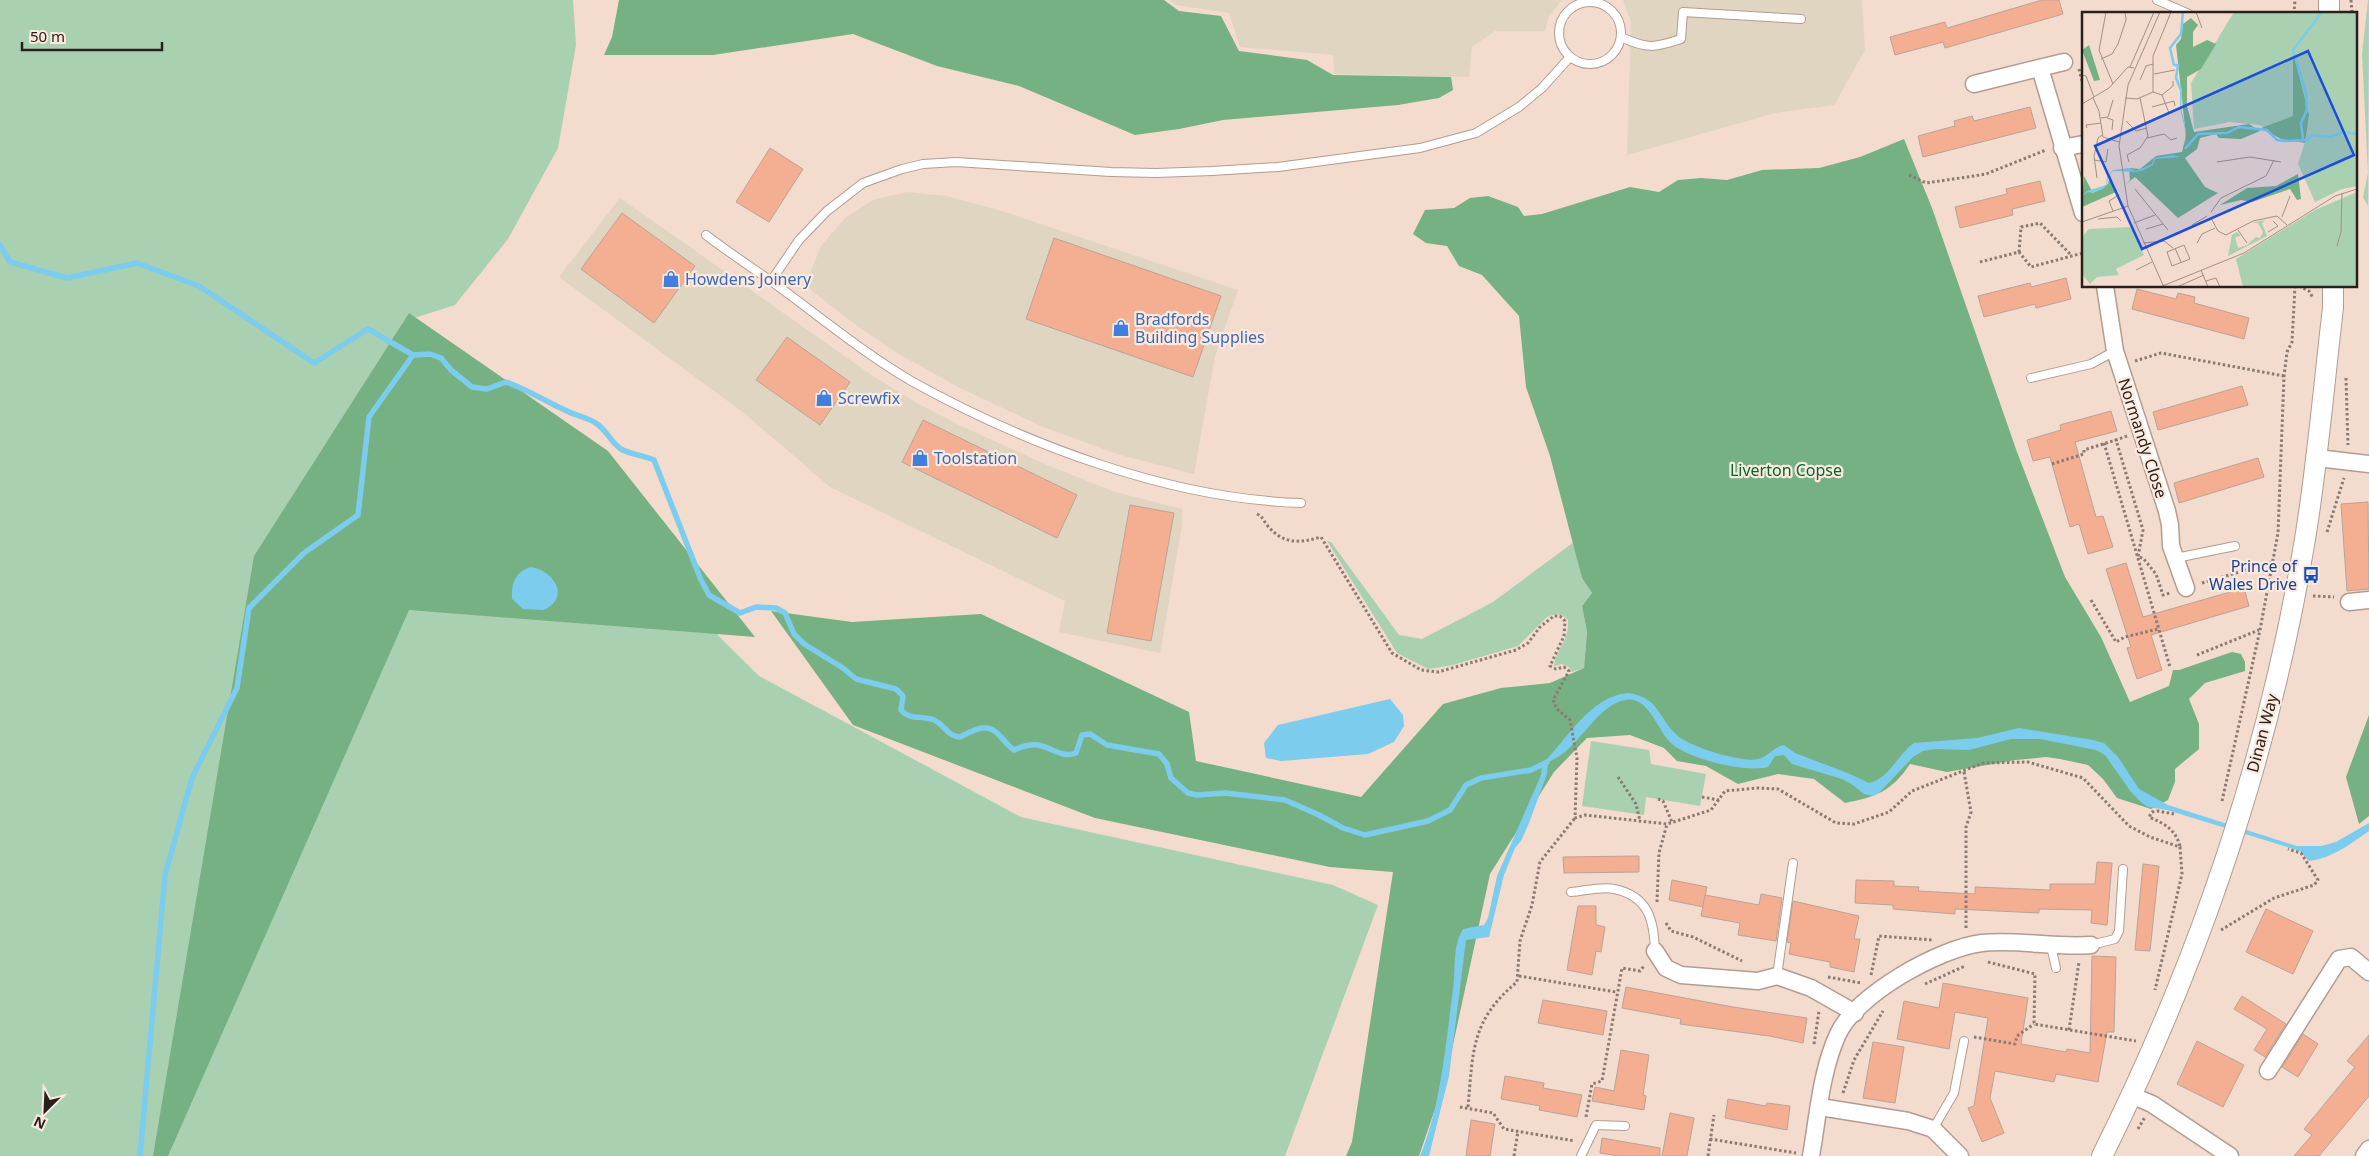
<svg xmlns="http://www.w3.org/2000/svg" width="2369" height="1156" font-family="'Noto Sans',sans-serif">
	<rect width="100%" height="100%" fill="#f3dbce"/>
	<!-- commercial -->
	<g fill="#e0d5c1">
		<polygon points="1169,0 1562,0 1549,16 1545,31 1495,31 1472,47 1469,77 1334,74 1333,55 1240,47 1229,13 1176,5"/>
		<polygon points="1623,0 1862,0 1865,50 1834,105 1775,113 1627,155 1631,22"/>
		<polygon points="907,192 947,196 1005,212 1238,290 1215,356 1194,474 1120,455 1043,427 958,387 897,353 845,317 810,289 808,278 821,246 845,218 873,200"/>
		<polygon points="620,198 873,376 915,402 959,425 1047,465 1115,492 1182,509 1182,526 1160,653 1059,632 1065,601 830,487 744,413 559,277"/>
	</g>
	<!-- green -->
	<g fill="#aad0b2">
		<polygon points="0,0 573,0 576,45 558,148 508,239 455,305 402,322 759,676 1021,817 1333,885 1378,905 1285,1156 0,1156"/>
		<polygon points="2368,0 2369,0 2368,251 2368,206 2363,197 2368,173 2362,54"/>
		<path d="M1327 541 1331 542 1399 635 1422 639 1493 602 1574 542 1582 578 1592 593 1582 606 1587 632 1584 668 1572 672 1569 667 1562 664 1554 666C1556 649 1569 642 1568 620L1562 615 1556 614 1547 617 1518 646 1453 665 1428 669 1397 653Z"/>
		<polygon points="1591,741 1649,750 1651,764 1706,774 1700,806 1646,797 1644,815 1582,806"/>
	</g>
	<!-- forest -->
	<g fill="#76b184">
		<polygon points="619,0 1164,0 1179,11 1221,16 1239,51 1307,60 1333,75 1451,77 1453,90 1439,98 1398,105 1223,120 1179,129 1135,135 1019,86 937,66 853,34 713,55 604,55 612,37"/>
		<path d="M1904 139 1932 208 2017 452 2065 577 2101 637 2130 702 2169 686 2173 670H2179L2232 652 2241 654 2245 662V671L2205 683 2189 699 2199 724V749L2175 769V782L2168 800 2151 809 2117 798 2103 779 2088 765 2060 759 2046 757 2016 760 1947 772 1910 764C1892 791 1876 797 1845 803L1814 779 1778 774 1738 784 1706 766 1677 761 1664 748 1630 735 1587 738 1554 772 1490 874 1446 1077 1419 1156H1346L1352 1142 1393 872 1330 867 1095 818 853 725 771 611 852 622 981 614 1189 712 1196 761 1361 797 1443 704 1501 688 1550 683 1584 668 1587 632 1582 606 1592 593 1582 578 1550 456 1526 387 1519 316 1482 275 1459 266 1447 246 1426 243 1413 234 1425 210 1454 208 1470 198 1488 196 1518 207 1524 216 1542 214 1630 187 1659 192 1678 180 1701 178 1727 180 1762 170 1819 168 1860 157Z"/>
		<polygon points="409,313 608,451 755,637 409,610 168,1156 153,1156 254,556"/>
		<polygon points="2369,715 2369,816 2359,824 2346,777"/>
	</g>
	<!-- water -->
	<g fill="#7ccced">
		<path d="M531 567C554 571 571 597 544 610L523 609 512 599C511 583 515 572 531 567Z"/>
		<path d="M1628 693C1661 698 1657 718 1678 736 1690 747 1742 763 1758 759 1768 757 1773 747 1784 745L1795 753 1850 774 1869 783C1889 779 1898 754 1914 743L1977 738 2019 728 2093 740 2104 743 2118 757 2139 789 2168 805 2297 846H2321L2336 842 2369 823V831C2350 844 2333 858 2309 861L2300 851 2167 810 2148 807 2141 802 2131 792 2105 755 2096 750 2040 739H2011L1969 750 1935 749 1923 751 1913 757 1880 792 1873 796 1864 794 1853 785 1842 779 1792 764 1784 755 1775 756 1768 767C1746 773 1689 759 1672 744 1657 731 1648 691 1621 701 1592 711 1578 751 1548 762L1547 774 1529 823 1521 841 1515 848 1504 875 1489 937 1466 940 1449 1076 1429 1156H1420C1441 1106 1446 1042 1453 989 1456 968 1452 947 1463 929L1484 925 1488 918 1497 876 1541 775 1542 764C1567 740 1590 696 1628 693Z"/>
		<polygon points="1390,699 1403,715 1404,726 1394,742 1368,754 1281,761 1266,758 1264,743 1278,725"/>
	</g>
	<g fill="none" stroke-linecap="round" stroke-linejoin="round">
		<!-- stream -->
		<g stroke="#7ccced" stroke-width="5.5">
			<path d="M0 245 10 262 67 278 137 263 199 286 314 363 368 329 413 355 430 354 441 358 451 370 472 387 487 389 506 382C528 390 547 402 569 412 577 416 586 417 594 422 606 428 610 442 621 449 626 453 645 456 654 460L701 580 709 595 740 613 756 607 776 608 785 613 794 634 804 644 843 668 856 679 896 689 903 696 901 710C911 721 922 715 934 720 945 725 947 736 960 737 974 730 987 721 1000 736 1005 741 1008 746 1014 750 1023 746 1033 743 1042 746 1053 749 1063 758 1076 753L1082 735 1090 734 1107 745 1159 754 1167 764 1171 778 1188 793 1197 795 1226 793 1285 800 1319 815 1343 828 1365 835 1428 821 1450 810 1466 785 1481 778 1531 770 1547 762"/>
			<polyline points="140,1156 165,875 192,778 237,688 249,608 304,553 358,515 369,417 413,355"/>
		</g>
	</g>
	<!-- building -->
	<g fill="#f4ae91" stroke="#bba399">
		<polygon points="2042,0 2059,0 2063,14 1945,48 1943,42 1895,55 1890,37 1945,22 1947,28"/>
		<polygon points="2030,107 2036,128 1923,157 1918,136 1955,126 1954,121 1972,116 1974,121"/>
		<polygon points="770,148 803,169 769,222 736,202"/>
		<polygon points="2040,181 2045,201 2012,209 2013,215 1960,228 1955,207 2007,194 2006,189"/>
		<polygon points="622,213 695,266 654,323 581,269"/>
		<polygon points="1054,238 1221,296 1193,377 1026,319"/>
		<polygon points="2066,278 2071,299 2036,308 2035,304 1984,317 1978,296 2030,283 2031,287"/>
		<polygon points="2137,289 2176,299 2178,293 2195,297 2194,303 2249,318 2244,339 2132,309"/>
		<polygon points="787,337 850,382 820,425 756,380"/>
		<polygon points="2242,386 2248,405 2158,430 2153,412"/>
		<polygon points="2111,411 2117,431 2075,442 2096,517 2103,516 2113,547 2088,554 2079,524 2070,527 2050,457 2033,461 2027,440 2061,430 2060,425"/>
		<polygon points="923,420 1077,495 1057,538 902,462"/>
		<polygon points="2258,458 2264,477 2179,503 2174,483"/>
		<polygon points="2368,502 2369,589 2347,591 2341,504"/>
		<polygon points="1130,505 1174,513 1151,641 1107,633"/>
		<polygon points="2126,563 2143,617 2244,588 2249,606 2151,635 2162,670 2137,679 2127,648 2131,647 2106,569"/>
		<polygon points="1639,856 1639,872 1564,873 1563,857"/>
		<polygon points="2097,862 2112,863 2107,925 2091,923 2092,910 2039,909 2039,913 1955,909 1955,914 1893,909 1893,905 1855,903 1856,880 1894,881 1894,886 1919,887 1918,891 1975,894 1975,887 2050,890 2050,884 2095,884"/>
		<polygon points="2143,864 2159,866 2150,951 2135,950"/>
		<polygon points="1672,880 1707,887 1703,907 1669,900"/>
		<polygon points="1761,894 1782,898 1776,941 1738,935 1740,923 1701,916 1705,895 1759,905"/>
		<polygon points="1793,901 1859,916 1854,939 1860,939 1854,972 1830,967 1830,962 1789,954 1791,943 1787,942"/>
		<polygon points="1578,906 1596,906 1596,925 1605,927 1601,952 1596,951 1592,975 1567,970"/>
		<polygon points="2266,909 2313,931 2293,974 2246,952"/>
		<polygon points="2092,956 2116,957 2114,1032 2107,1032 2098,1082 2056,1074 2054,1082 1995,1071 1990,1098 2004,1133 1982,1142 1968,1108 1974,1106 1988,1018 1955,1012 1949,1049 1897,1039 1904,1001 1939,1008 1943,983 2028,998 2021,1044 2066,1052 2067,1049 2090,1053"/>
		<polygon points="1626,987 1733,1007 1807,1018 1803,1043 1769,1036 1680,1024 1681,1019 1622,1008"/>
		<polygon points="2242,996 2286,1024 2265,1057 2254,1050 2267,1029 2234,1009"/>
		<polygon points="1543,1000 1607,1011 1603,1035 1538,1023"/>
		<polygon points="2303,1034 2318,1044 2298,1077 2282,1067"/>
		<polygon points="2369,1035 2369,1096 2319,1156 2294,1156 2312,1135 2304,1129 2355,1067 2347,1061"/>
		<polygon points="2197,1041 2244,1065 2223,1107 2177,1084"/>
		<polygon points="1873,1042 1904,1047 1895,1103 1863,1098"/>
		<polygon points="1621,1050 1649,1055 1643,1095 1646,1096 1644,1110 1592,1101 1595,1087 1614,1091"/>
		<polygon points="1505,1076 1544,1083 1543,1088 1582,1095 1577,1117 1539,1110 1540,1106 1501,1099"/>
		<polygon points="1728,1099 1766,1106 1767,1103 1790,1106 1787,1130 1725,1118"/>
		<polygon points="1670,1113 1694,1118 1687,1156 1662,1156"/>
		<polygon points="1471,1120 1495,1124 1490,1156 1466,1156"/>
		<polygon points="1602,1138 1660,1148 1660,1156 1618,1156 1600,1153"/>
	</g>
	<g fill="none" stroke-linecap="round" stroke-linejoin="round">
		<!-- service casing -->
		<g stroke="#b39c90" stroke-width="10">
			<g id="service">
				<polyline points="2157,0 2189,14"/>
				<circle cx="1590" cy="33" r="31"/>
				<path d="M1621 37C1647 49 1654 48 1681 39L1683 12 1801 19"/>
				<path d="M706 235C727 251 749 266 771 281 818 315 863 353 913 382 1027 445 1170 499 1301 503"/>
				<polyline points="771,281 799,240 827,211 863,183 902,169 923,164 956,162 1111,172 1156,173 1212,171 1278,167 1420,148 1476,133 1519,107 1542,88 1570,57"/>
				<polyline points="2031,378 2091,364 2115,351"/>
				<polyline points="2176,558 2235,546"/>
				<path d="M1571 892C1584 891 1602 886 1614 889 1649 896 1654 921 1655 951"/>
				<polyline points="2091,945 2115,939 2119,931 2123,869"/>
				<polyline points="2051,946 2056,968"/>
				<polyline points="1777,976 1793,863"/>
				<polyline points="1933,1129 1954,1093 1964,1041"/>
				<polyline points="1581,1156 1596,1125 1625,1126"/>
			</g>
		</g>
		<!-- minor casing -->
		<g stroke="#b39c90" stroke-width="19">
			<g id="minor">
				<polyline points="2040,68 2083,213"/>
				<polyline points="1974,84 2064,62"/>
				<polyline points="2062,148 2083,144"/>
				<polyline points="2105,286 2115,351 2167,511 2170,525 2171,546 2186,588"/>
				<polyline points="2317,458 2369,464"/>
				<polyline points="2349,602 2369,600"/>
				<polyline points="1655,951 1666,968 1681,975 1758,981 1777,976 1811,988 1855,1013"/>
				<polyline points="2268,1071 2339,959 2351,957 2369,972"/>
				<polyline points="2131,1095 2152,1104 2230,1156"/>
				<polyline points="1820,1107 1908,1121 1933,1129 1960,1156"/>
				<path d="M1811 1156C1818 1116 1821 1071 1838 1034 1856 995 1939 948 1982 943 2016 939 2055 948 2091 945"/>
				<polyline points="2364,1156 2369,1149"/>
			</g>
		</g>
		<!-- tertiary casing -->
		<g stroke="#b39c90" stroke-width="22">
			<g id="tertiary">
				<polyline points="2329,14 2329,0"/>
				<path d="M2102 1156C2200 960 2271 749 2306 533 2318 458 2324 383 2333 308V286"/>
			</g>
		</g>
		<!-- path -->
		<g stroke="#8a7a71" stroke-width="3" stroke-dasharray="2.5 2.5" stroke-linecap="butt">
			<polyline points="2351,0 2352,14"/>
			<polyline points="2294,14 2295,0"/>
			<polyline points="2079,69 2083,85"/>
			<polyline points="1909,175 1926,183 1974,176 1986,174 2046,150"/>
			<polyline points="2019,252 2021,227 2040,223 2071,255"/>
			<polyline points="1980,262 2019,252 2031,267 2083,253"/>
			<polyline points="2299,286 2309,291 2313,298"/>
			<polyline points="2135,361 2161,353 2284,376"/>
			<polyline points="2346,378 2348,445"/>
			<polyline points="2127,436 2116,440 2143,530 2138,557 2143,558 2156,574 2163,595 2170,593"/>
			<polyline points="2104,443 2170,667"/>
			<polyline points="2052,464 2084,454 2084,450 2116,440"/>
			<path d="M1257 514C1263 517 1263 520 1267 525 1283 545 1300 543 1321 537L1392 653 1421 670 1438 672 1516 650 1528 643 1540 627 1554 616H1560L1565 621 1564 636 1550 666 1556 669 1564 667 1569 671 1553 700 1557 709 1570 720 1577 758 1575 818 1585 815 1667 824 1711 810 1725 791 1757 788 1778 789 1836 823 1854 824 1889 812 1912 791 1983 763 2028 762 2083 778 2129 826 2150 837 2180 847 2182 874 2155 990"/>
			<polyline points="2327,532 2344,478"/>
			<polyline points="2202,583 2273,562"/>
			<polyline points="2313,596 2334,597"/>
			<polyline points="2091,600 2116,642 2125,637 2158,629"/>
			<polyline points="2197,655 2259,630"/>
			<polyline points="1964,772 1971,812 1966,827 1966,930"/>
			<polyline points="1618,777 1636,804 1640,821"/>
			<polyline points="1702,797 1719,800"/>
			<polyline points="1658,799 1663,801 1672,822"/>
			<polyline points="2222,801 2260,630 2278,533 2284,376 2287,352 2292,342 2295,286"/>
			<path d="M2174 814 2158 811 2152 812 2149 817C2165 824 2175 829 2180 846"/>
			<polyline points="1657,902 1659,853 1667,824"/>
			<polyline points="1666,923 1671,931 1693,937 1742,961"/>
			<polyline points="2221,930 2274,898 2314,885 2318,880 2301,853 2288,849"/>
			<polyline points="1988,962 2035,974 2034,1024 2136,1041"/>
			<polyline points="1871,975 1879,936 1933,940"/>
			<polyline points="1519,976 1616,992"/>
			<polyline points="1828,977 1861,983"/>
			<polyline points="1925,984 1965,966"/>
			<polyline points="2069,1030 2079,962"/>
			<polyline points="1974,1037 2015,1044 2017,1036 2034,1024"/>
			<polyline points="1814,1044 1819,1011"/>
			<polyline points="1843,1093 1854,1060 1883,1011"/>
			<polyline points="1460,1107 1493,1113 1504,1129 1575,1141"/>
			<path d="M1468 1107C1473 1051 1471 1020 1517 982L1520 941 1532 905 1540 862 1575 818"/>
			<polyline points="1586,1117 1592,1084 1602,1081 1622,968 1640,971 1644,966"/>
			<polyline points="2138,1129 2145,1117"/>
			<polyline points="1710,1139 1796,1153"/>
			<polyline points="1514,1156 1518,1131"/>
			<polyline points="1708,1156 1714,1115"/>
		</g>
		<!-- service -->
		<use href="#service" stroke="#fff" stroke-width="8"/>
		<!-- minor -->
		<use href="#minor" stroke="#fff" stroke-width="16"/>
		<!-- tertiary -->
		<use href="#tertiary" stroke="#fff" stroke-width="20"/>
	</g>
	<!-- icons -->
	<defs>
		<g id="shop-bare" transform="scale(1.35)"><path d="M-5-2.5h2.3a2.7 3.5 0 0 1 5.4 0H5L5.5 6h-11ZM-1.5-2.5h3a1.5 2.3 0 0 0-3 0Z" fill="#3f7fe0" stroke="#fde9de" stroke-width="2.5" paint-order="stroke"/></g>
		<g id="bus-bare" transform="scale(1.35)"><path d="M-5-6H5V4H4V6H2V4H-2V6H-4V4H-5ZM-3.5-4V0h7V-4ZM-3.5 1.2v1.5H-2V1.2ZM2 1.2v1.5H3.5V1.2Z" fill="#1a4fb4" stroke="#fde9de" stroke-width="2.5" paint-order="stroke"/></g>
	</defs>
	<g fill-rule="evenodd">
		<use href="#shop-bare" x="671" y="279"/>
		<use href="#shop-bare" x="1121" y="328"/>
		<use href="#shop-bare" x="824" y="398"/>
		<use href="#shop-bare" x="920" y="458"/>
		<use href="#bus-bare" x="2311" y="575"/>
	</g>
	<g text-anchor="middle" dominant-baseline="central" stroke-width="4.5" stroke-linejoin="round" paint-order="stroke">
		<!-- shop labels -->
		<g font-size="16" fill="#366cbe" stroke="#fde9de" text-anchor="start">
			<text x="685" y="279">Howdens Joinery</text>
			<text x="1135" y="319">Bradfords<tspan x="1135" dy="18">Building Supplies</tspan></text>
			<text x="838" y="398">Screwfix</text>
			<text x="934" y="458">Toolstation</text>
		</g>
		<!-- street labels -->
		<g font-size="16" fill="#28201b" stroke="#fde9de">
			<text transform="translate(2143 438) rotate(72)">Normandy Close</text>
			<text transform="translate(2262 733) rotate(-75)">Dinan Way</text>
		</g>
		<!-- park labels -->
		<g font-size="16" fill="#00672f" stroke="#fde9de">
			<text x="1786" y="470">Liverton Copse</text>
		</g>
		<!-- transit labels -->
		<g font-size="16" fill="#164399" stroke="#fde9de" text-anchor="end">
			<text x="2297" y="566">Prince of<tspan x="2297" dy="18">Wales Drive</tspan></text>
		</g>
	</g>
	<!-- overview -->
	<g transform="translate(2082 12)">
		<rect width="275" height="275" fill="#f3dbce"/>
		<path d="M152 0H275V174L260 177 233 190 216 152 223 130 177 113 148 110 112 117 109 71ZM275 180V275H161L154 247 233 198ZM183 208 180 211 185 224 146 244 150 223 155 220 159 224 153 225 156 236 165 233 174 225 178 226 181 220 176 211H170ZM50 215 62 243 34 257 37 263 15 265 8 272 0 262V225L7 217Z" fill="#aad0b2"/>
		<path d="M109 6 116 13 111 20V35L125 28 134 32 119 57 105 65V94L112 120 167 112 178 119 159 127 137 126 134 122 118 126 115 137 103 146 123 175 136 181 96 206 53 165 44 172 48 168 47 156 58 157 74 144 100 140 104 124 94 33 99 27 101 12ZM7 33 18 68 12 69 0 38ZM211 40 227 103 223 131 199 127 179 116 211 104ZM216 162 219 187 215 188 208 177 170 190 159 188 138 193 165 176 194 174ZM28 163 34 180 0 195 2 164 11 181 26 172Z" fill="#76b184"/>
		<path d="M98 77 100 78 99 97 104 117 103 136 99 145 73 147 71 153 62 158 55 160 31 159 26 165 25 173 21 177 10 181 6 180 0 184 5 179 24 173 25 165 31 158 47 156 54 159 70 152 72 146 91 143 99 145 103 136V117L98 96Z" fill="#7ccced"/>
		<path fill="none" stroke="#7ccced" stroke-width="2.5" d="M99 78 94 66 96 53H92L88 36 99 22 101 0M221 127 219 111 225 98 224 81 211 38 240 0M103 137 116 122 145 121 157 115 185 118 195 128 202 129 226 128 229 123 249 125 261 120 275 122"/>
		<path fill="none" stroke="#a29086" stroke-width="1" d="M24 0 17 38 31 72M78 0 46 73 37 134 46 194 81 273M114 0 120 16M19 47 30 42 36 32 44 8 43 0M48 55 72 0M72 62 93 58M0 63 4 64 12 85M58 68 64 54 71 52M71 80 80 83 87 101M80 83 91 74V69M11 86 17 99 21 125 37 130M43 86 55 87 71 80V44L89 0M0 92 27 76 46 55 52 56M70 95 92 89 93 94M19 106 26 105 31 88M25 106 31 108 30 118M44 109 54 119 65 116M5 116 4 113 19 111M65 126 82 122 89 128 95 126M12 148 24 150 26 137M47 150 45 143 58 136 66 124 58 86M135 150 168 145 199 150M15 166 12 144 16 126 20 123M53 177 86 218M31 199 27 189 37 183M129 200 139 186 184 164 192 148M200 205 208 184M129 206 136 219 144 223 171 209 195 204 205 213M16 207 35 205 39 209M0 210 46 194M52 211 73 203M110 213 125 204M64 217 81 212M156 218 165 231M186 220 196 214 191 209M61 231 82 229 91 236M115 231 120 222 133 216M102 233 108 247 90 254 85 240ZM255 234 259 220 260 181M93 236 99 250M54 258 70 250M119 258 126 275M124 269 134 266 138 275M78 275 162 241 253 184 275 177M95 275 122 263"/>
		<path fill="#1d4ed8" fill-opacity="0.15" stroke="#1d4ed8" stroke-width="2.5" d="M226 39 272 143 60 237 13 134Z"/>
		<rect width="275" height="275" fill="none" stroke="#28201b" stroke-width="2.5"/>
	</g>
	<!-- north arrow -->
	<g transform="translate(45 1111) rotate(204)" stroke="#fde9de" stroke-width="4" paint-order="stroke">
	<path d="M0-4L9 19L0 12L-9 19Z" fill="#28201b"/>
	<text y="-8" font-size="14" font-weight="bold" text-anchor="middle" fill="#28201b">N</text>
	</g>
	<!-- scale -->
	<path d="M22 42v8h140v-8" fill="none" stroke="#28201b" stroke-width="2.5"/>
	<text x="30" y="42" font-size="15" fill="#28201b" stroke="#fde9de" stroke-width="4" paint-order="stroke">50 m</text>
</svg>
